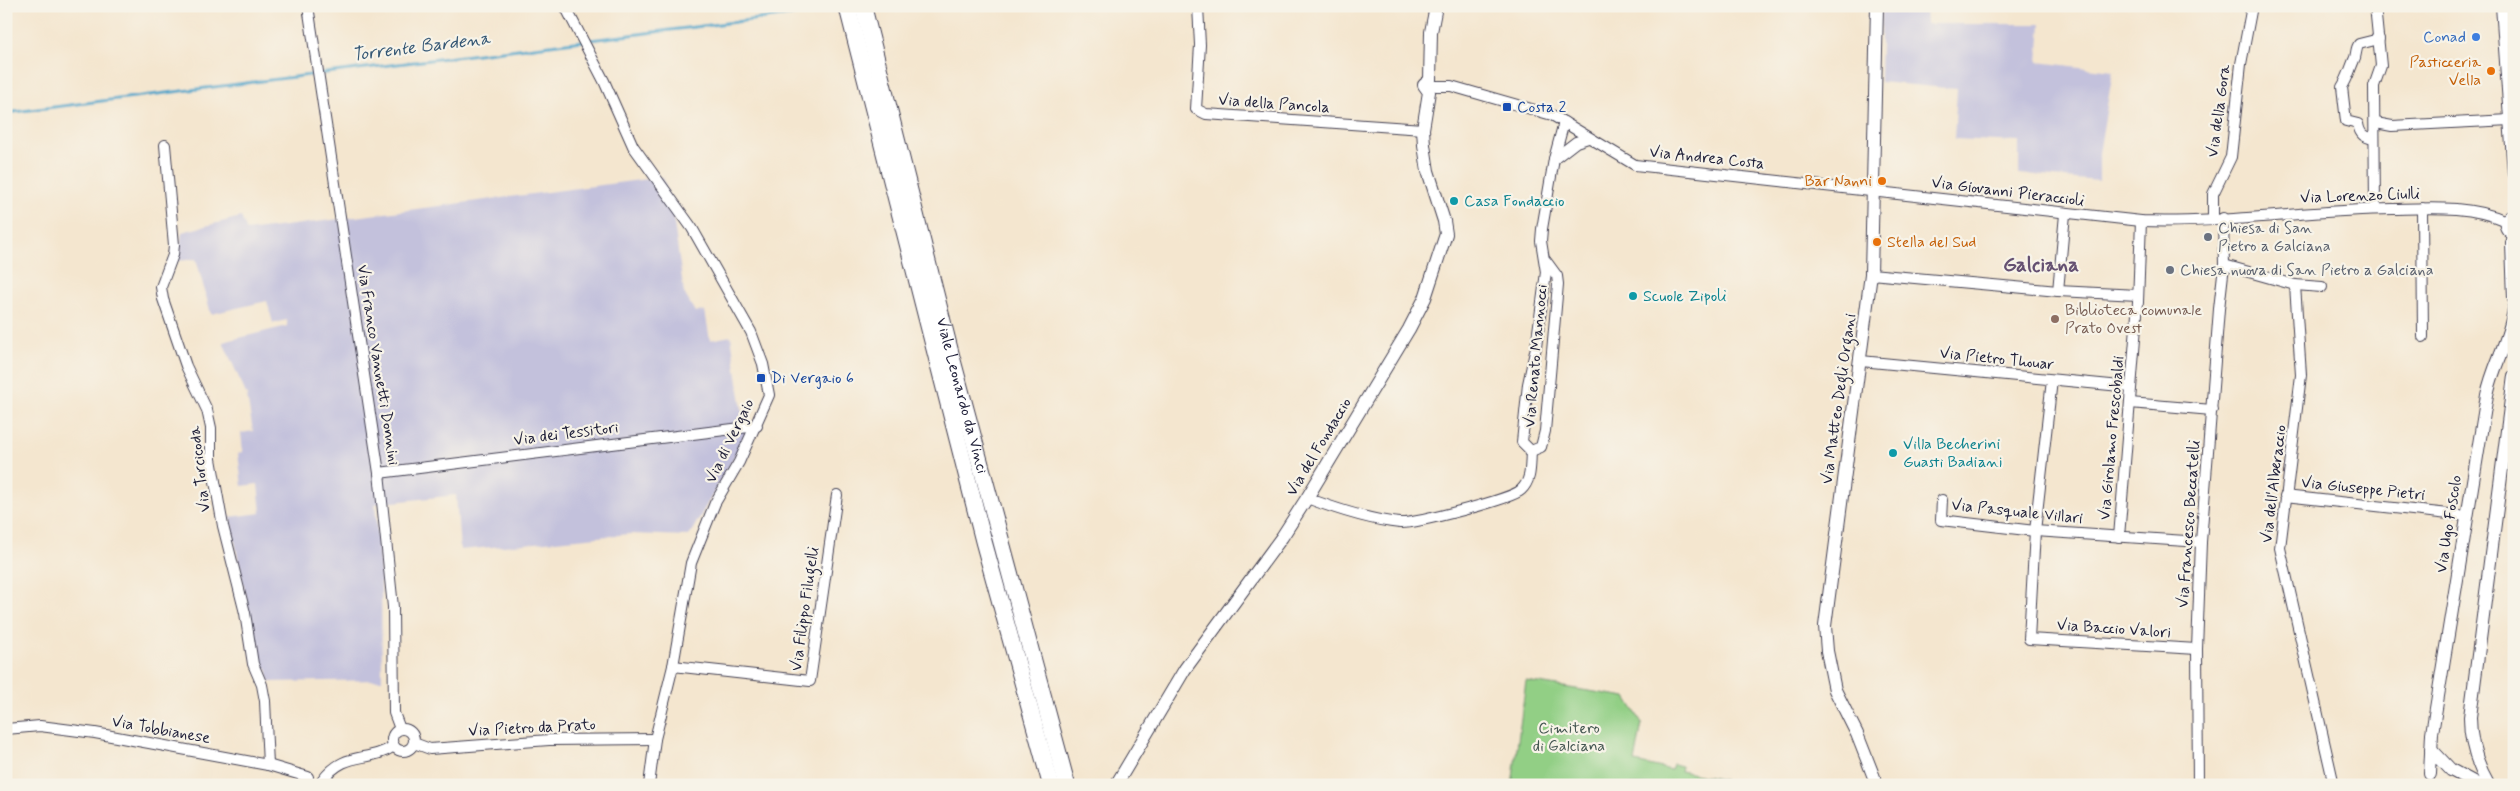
<svg xmlns="http://www.w3.org/2000/svg" width="2520" height="791" font-family="Mynerve,sans-serif">
	<rect width="100%" height="100%" fill="#f7f3e8"/>
	<filter id="ink" filterUnits="userSpaceOnUse"><feTurbulence type="fractalNoise" baseFrequency=".02" numOctaves="2"/><feDisplacementMap in="SourceGraphic" scale="10" xChannelSelector="R" yChannelSelector="G"/><feConvolveMatrix kernelMatrix="1 2 1 2 8 2 1 2 1" color-interpolation-filters="sRGB"/></filter>
	<filter id="wash" filterUnits="userSpaceOnUse"><feTurbulence type="fractalNoise" baseFrequency=".0096" numOctaves="4" result="noise"/><feDisplacementMap in="SourceGraphic" scale="20" xChannelSelector="R" yChannelSelector="G"/><feGaussianBlur stdDeviation="1.12" result="paint"/><feColorMatrix in="noise" values="0 0 0 0 0 0 0 0 0 0 0 0 0 0 0 0 0 1.4 0 .05"/><feComposite in="paint" operator="in"/></filter>
	<g filter="url(#wash)">
		<rect width="100%" height="100%" fill="#f4e6cf"/>
		<!-- industrial -->
		<g fill="#c3c1dc">
			<polygon points="1882,6 1925,6 1926,24 2041,24 2038,62 2113,71 2099,153 2099,181 2019,174 2019,142 1954,139 1957,89 1880,82"/>
			<polygon points="663,177 672,209 684,293 695,312 705,311 710,340 731,336 746,436 689,536 630,534 460,550 456,495 375,504 381,579 382,680 269,682 267,668 260,669 230,517 261,513 258,484 242,486 238,453 243,452 241,433 253,431 247,396 223,342 287,326 287,320 273,323 267,301 211,314 196,259 178,261 182,232 241,217 247,231"/>
		</g>
		<!-- green -->
		<polygon fill="#92cf85" stroke="#5a7860" points="1526,681 1626,697 1642,723 1635,762 1671,770 1673,764 1682,766 1681,771 1724,780 1723,785 1512,785"/>
		<g fill="none" stroke-linecap="round" stroke-linejoin="round">
			<!-- stream -->
			<polyline stroke="#4da4ca" stroke-width="3" points="6,113 839,9"/>
		</g>
	</g>
	<g filter="url(#ink)">
		<g fill="none" stroke-linecap="round" stroke-linejoin="round">
			<!-- minor casing -->
			<g stroke="#423f51" stroke-width="12">
				<g id="minor">
					<polyline points="308,6 379,473 393,607 394,713 400,729"/>
					<polyline points="565,6 604,81 633,146 692,228 751,332 763,364 769,395 739,462 715,503 691,563 673,666 655,739 649,785"/>
					<polyline points="1198,6 1200,45 1196,109 1206,114 1423,129"/>
					<path d="M1436 86H1451L1552 115 1635 165 2141 221C2224 224 2310 210 2393 209 2431 208 2471 205 2506 221"/>
					<polyline points="2376,123 2392,126 2510,120"/>
					<path d="M2374 139C2364 137 2360 135 2358 124L2346 121 2342 87C2348 78 2350 69 2354 60 2357 55 2355 49 2359 44L2379 39"/>
					<polyline points="165,145 174,245 173,255 161,287 163,299 186,366 207,410 211,428 211,459 223,526 245,613 253,664 262,685 265,701 268,765"/>
					<polyline points="1554,159 1576,142 1588,138"/>
					<polyline points="2422,208 2423,337"/>
					<polyline points="2375,209 2374,86 2381,66 2375,6"/>
					<polyline points="2213,219 2213,194 2231,157 2241,64 2252,6"/>
					<polyline points="2224,265 2295,285 2301,375 2280,548 2334,785"/>
					<polyline points="1871,274 2058,291 2138,295"/>
					<polyline points="2295,285 2322,287"/>
					<polyline points="2058,291 2065,214"/>
					<polyline points="1861,361 2131,387"/>
					<polyline points="2052,380 2035,531 2029,639 2197,649"/>
					<polyline points="2130,403 2212,410"/>
					<polyline points="1531,451 1522,442 1528,384 1536,347 1546,272 1541,241 1542,229 1554,159 1564,122"/>
					<polyline points="1531,451 1541,447 1545,431 1558,284 1557,276 1546,261"/>
					<polyline points="379,473 757,426"/>
					<polyline points="2285,496 2467,516"/>
					<path d="M1307 498C1336 509 1369 520 1400 523 1414 524 1512 499 1521 490 1532 480 1530 465 1531 451"/>
					<polyline points="1942,500 1941,520 2035,531 2201,542"/>
					<polyline points="2119,537 2138,302 2141,221"/>
					<polyline points="673,666 810,681 837,495"/>
					<circle cx="403" cy="740" r="11"/>
					<polyline points="6,729 40,726 95,733 268,765 308,777"/>
					<polyline points="414,743 430,749 549,740 655,739"/>
					<path d="M322 781C346 749 367 764 394 746"/>
					<polyline points="2198,785 2197,649 2201,542 2219,309 2224,265 2223,218"/>
				</g>
			</g>
			<!-- tertiary casing -->
			<g stroke="#423f51" stroke-width="14">
				<g id="tertiary">
					<polyline points="2502,6 2514,174"/>
					<path d="M2514 214C2503 218 2503 230 2514 234"/>
					<polyline points="2514,239 2512,243 2514,299"/>
					<polyline points="2431,749 2451,770 2479,785"/>
					<path d="M2430 774 2432 733 2487 395C2493 365 2510 340 2514 309"/>
					<polyline points="1116,785 1185,669 1282,537 1307,498 1409,329 1425,298 1446,234 1444,221 1428,171 1424,145 1423,129 1429,92 1424,85 1430,80 1431,32 1436,6"/>
					<polyline points="1877,785 1857,734 1835,690 1827,651 1825,626 1871,274 1877,6"/>
					<path d="M2489 785C2476 763 2470 742 2470 717L2514 376"/>
				</g>
			</g>
			<!-- trunk casing -->
			<g stroke="#423f51" stroke-width="18">
				<g id="trunk">
					<polyline points="847,6 984,543 1051,785"/>
					<path id="s1" d="M863 6 951 355 1067 785"/>
				</g>
			</g>
			<!-- minor -->
			<use href="#minor" stroke="#fff" stroke-width="10"/>
			<!-- tertiary -->
			<use href="#tertiary" stroke="#fff" stroke-width="12"/>
			<!-- trunk -->
			<use href="#trunk" stroke="#fff" stroke-width="16"/>
		</g>
	</g>
	<!-- markers -->
	<circle fill="#3f7fe0" stroke="#f7f3e8" stroke-width="2" cx="2476" cy="37" r="5"/>
	<g fill="#e8710a" stroke="#f7f3e8" stroke-width="2">
		<circle cx="2491" cy="71" r="5"/>
		<circle cx="1882" cy="181" r="5"/>
		<circle cx="1877" cy="242" r="5"/>
	</g>
	<g fill="#1a4fb4" stroke="#f7f3e8" stroke-width="2">
		<rect x="1502" y="102" width="10" height="10" rx="2.5"/>
		<rect x="756" y="373" width="10" height="10" rx="2.5"/>
	</g>
	<g fill="#0f9aa8" stroke="#f7f3e8" stroke-width="2">
		<circle cx="1454" cy="201" r="5"/>
		<circle cx="1633" cy="296" r="5"/>
		<circle cx="1893" cy="453" r="5"/>
	</g>
	<g fill="#6b7280" stroke="#f7f3e8" stroke-width="2">
		<circle cx="2208" cy="237" r="5"/>
		<circle cx="2170" cy="270" r="5"/>
	</g>
	<circle fill="#8d6e63" stroke="#f7f3e8" stroke-width="2" cx="2055" cy="319" r="5"/>
	<g text-anchor="middle" dominant-baseline="central" stroke-width="4.5" stroke-linejoin="round" paint-order="stroke">
		<!-- shop labels -->
		<g font-size="16" fill="#366cbe" stroke="#f7f3e8" text-anchor="end">
			<text x="2466" y="37">Conad</text>
		</g>
		<!-- food labels -->
		<g font-size="16" fill="#c56008" stroke="#f7f3e8" text-anchor="end">
			<text x="2481" y="62">Pasticceria<tspan x="2481" dy="18">Vella</tspan></text>
			<text x="1872" y="181">Bar Nanni</text>
			<text x="1887" y="242" text-anchor="start">Stella del Sud</text>
		</g>
		<!-- street labels -->
		<g font-size="16" fill="#22223b" stroke="#f7f3e8">
			<text transform="translate(1274 104) rotate(4)">Via della Pancola</text>
			<text transform="translate(2219 111) rotate(-82)">Via della Gora</text>
			<text transform="translate(1707 158) rotate(6)">Via Andrea Costa</text>
			<text transform="translate(2008 192) rotate(7)">Via Giovanni Pieraccioli</text>
			<text transform="translate(2360 196) rotate(-2)">Via Lorenzo Ciulli</text>
			<text transform="translate(1536 356) rotate(-85)">Via Renato Mannocci</text>
			<text transform="translate(1997 359) rotate(6)">Via Pietro Thouar</text>
			<text transform="translate(378 365) rotate(81)">Via Franco Vannetti Donnini</text>
			<text stroke="none"><textPath href="#s1" startOffset="402">Viale Leonardo da Vinci</textPath></text>
			<text transform="translate(1839 399) rotate(-82)">Via Matteo Degli Organi</text>
			<text transform="translate(566 434) rotate(-7)">Via dei Tessitori</text>
			<text transform="translate(2112 438) rotate(-85)">Via Girolamo Frescobaldi</text>
			<text transform="translate(730 441) rotate(-64)">Via di Vergaio</text>
			<text transform="translate(1319 447) rotate(-59)">Via del Fondaccio</text>
			<text transform="translate(200 469) rotate(-97)">Via Torcicoda</text>
			<text transform="translate(2274 484) rotate(-83)">Via dell'Alberaccio</text>
			<text transform="translate(2363 489) rotate(6)">Via Giuseppe Pietri</text>
			<text transform="translate(2017 512) rotate(6)">Via Pasquale Villari</text>
			<text transform="translate(2189 524) rotate(-86)">Via Francesco Beccatelli</text>
			<text transform="translate(2449 524) rotate(-81)">Via Ugo Foscolo</text>
			<text transform="translate(805 609) rotate(-82)">Via Filippo Filugelli</text>
			<text transform="translate(2114 629) rotate(4)">Via Baccio Valori</text>
			<text transform="translate(532 728) rotate(-3)">Via Pietro da Prato</text>
			<text transform="translate(161 730) rotate(10)">Via Tobbianese</text>
		</g>
		<!-- transit labels -->
		<g font-size="16" fill="#164399" stroke="#f7f3e8" text-anchor="start">
			<text x="1517" y="107">Costa 2</text>
			<text x="771" y="378">Di Vergaio 6</text>
		</g>
		<!-- culture labels -->
		<g font-size="16" fill="#0d838f" stroke="#f7f3e8" text-anchor="start">
			<text x="1464" y="201">Casa Fondaccio</text>
			<text x="1643" y="296">Scuole Zipoli</text>
			<text x="1903" y="444">Villa Becherini<tspan x="1903" dy="18">Guasti Badiani</tspan></text>
		</g>
		<!-- worship labels -->
		<g font-size="16" fill="#5b616d" stroke="#f7f3e8" text-anchor="start">
			<text x="2218" y="228">Chiesa di San<tspan x="2218" dy="18">Pietro a Galciana</tspan></text>
			<text x="2180" y="270">Chiesa nuova di San Pietro a Galciana</text>
		</g>
		<!-- education labels -->
		<g font-size="16" fill="#785e54" stroke="#f7f3e8" text-anchor="start">
			<text x="2065" y="310">Biblioteca comunale<tspan x="2065" dy="18">Prato Ovest</tspan></text>
		</g>
		<!-- park labels -->
		<g font-size="16" fill="#445651" stroke="#f7f3e8">
			<text x="1569" y="728">Cimitero<tspan x="1569" dy="18">di Galciana</tspan></text>
		</g>
		<!-- water labels -->
		<g font-size="18" font-style="italic" fill="#335674" stroke="#f7f3e8">
			<text transform="translate(421 47) rotate(-7)">Torrente Bardena</text>
		</g>
		<!-- district labels -->
		<g font-size="21" font-weight="bold" fill="#655172" stroke="#f7f3e8">
			<text x="2041" y="265">Galciana</text>
		</g>
	</g>
	<!-- margin -->
	<rect width="2520" height="791" fill="none" stroke="#f7f3e8" stroke-width="25"/>
</svg>
